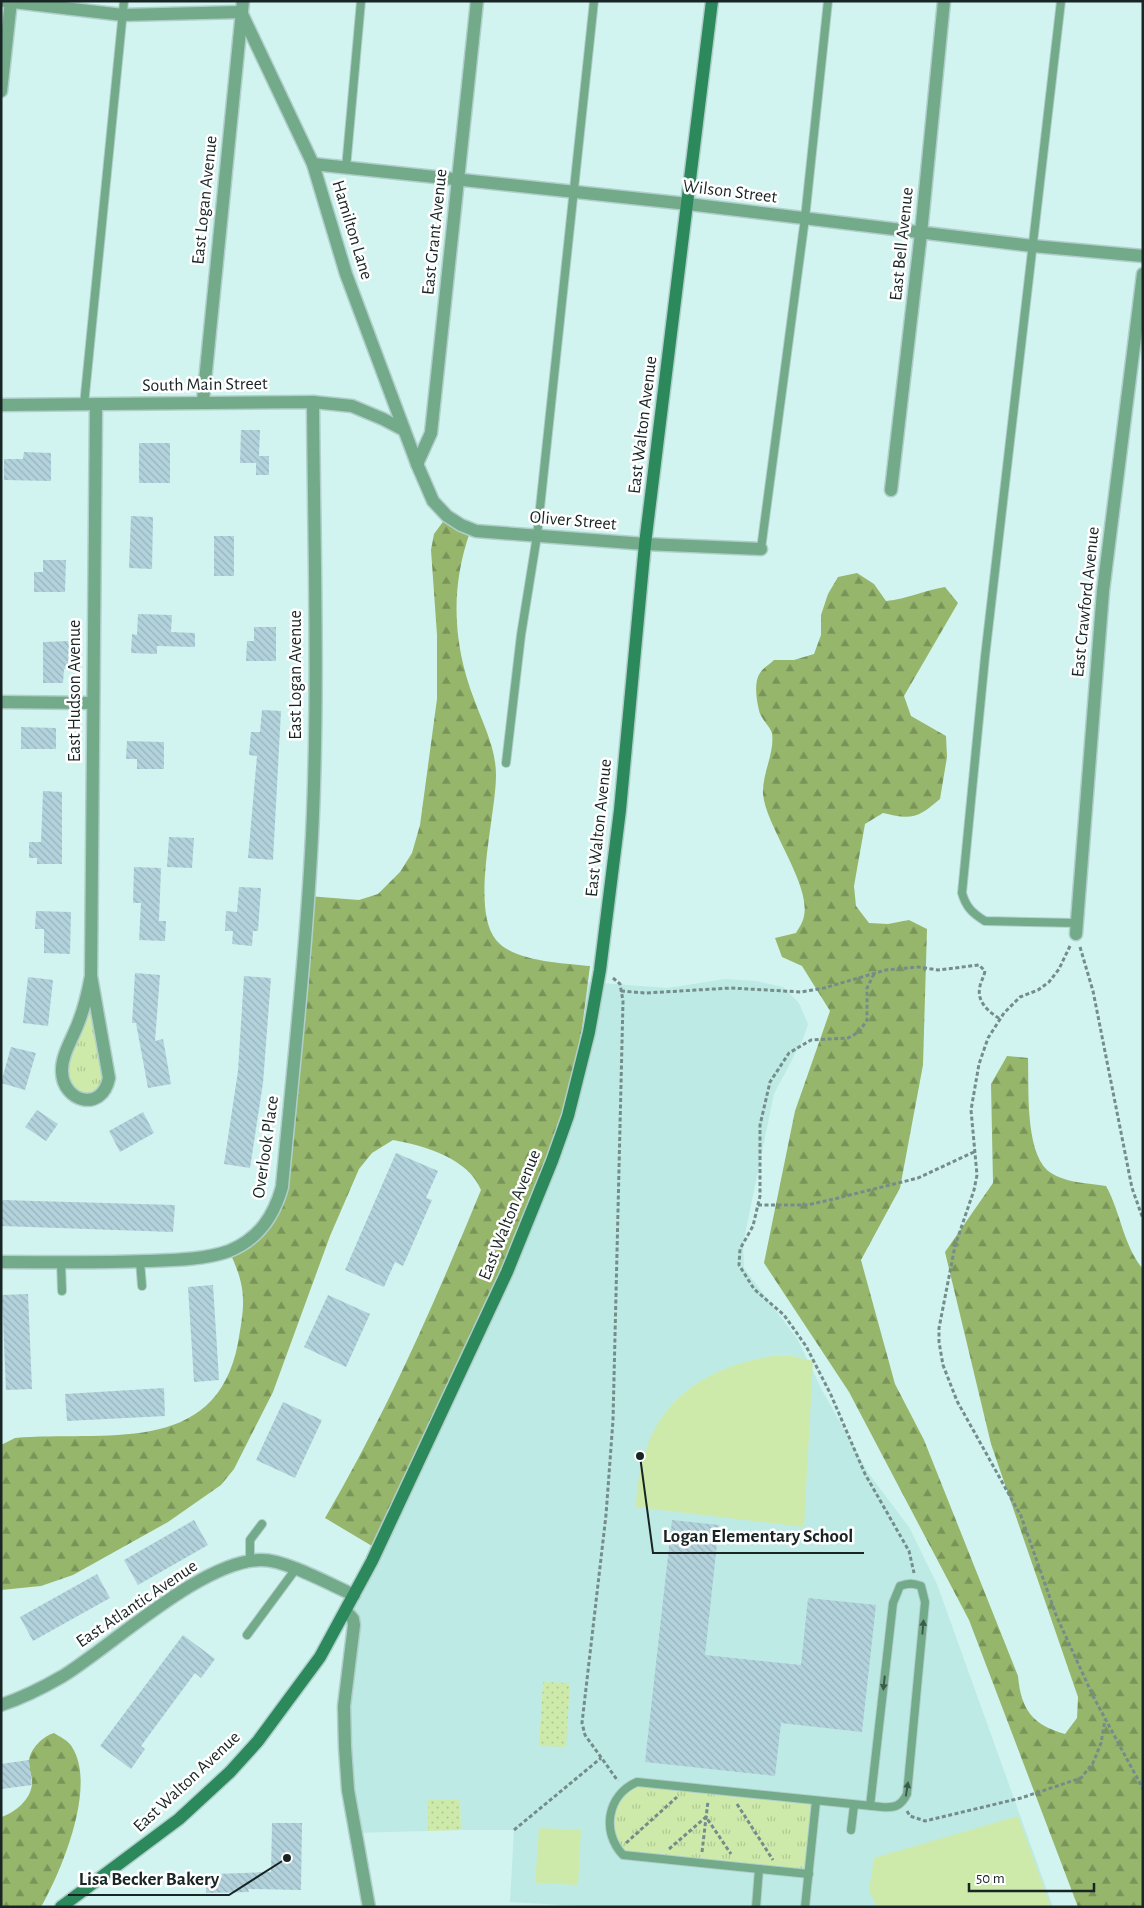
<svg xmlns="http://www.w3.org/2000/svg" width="1144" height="1908" font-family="'Alegreya Sans',sans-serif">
	<defs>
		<pattern id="grass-tufts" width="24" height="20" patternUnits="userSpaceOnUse" patternTransform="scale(1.25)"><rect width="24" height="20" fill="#ceeaab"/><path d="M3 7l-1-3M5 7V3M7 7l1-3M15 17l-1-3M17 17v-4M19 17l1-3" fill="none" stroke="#b0c993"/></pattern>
		<pattern id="forest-firs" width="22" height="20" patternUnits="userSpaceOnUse" patternTransform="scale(1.25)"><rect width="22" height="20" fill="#96b66c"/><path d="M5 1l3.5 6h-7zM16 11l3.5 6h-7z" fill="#799459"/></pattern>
		<pattern id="park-dots" width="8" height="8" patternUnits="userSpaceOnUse" patternTransform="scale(1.25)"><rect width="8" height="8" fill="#ceeaab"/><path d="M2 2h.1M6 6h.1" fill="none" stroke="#b0c993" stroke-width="1.8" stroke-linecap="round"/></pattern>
		<pattern id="building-back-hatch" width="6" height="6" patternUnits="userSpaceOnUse" patternTransform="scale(1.25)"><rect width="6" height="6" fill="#b2d2dc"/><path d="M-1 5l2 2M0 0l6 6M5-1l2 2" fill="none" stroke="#98b4bd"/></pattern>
	</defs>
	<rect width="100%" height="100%" fill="#d1f4f0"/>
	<!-- built -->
	<polygon fill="#beeae5" points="725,979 756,981 783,987 799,1003 808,1024 803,1039 774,1094 743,1244 744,1268 798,1340 822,1390 869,1474 909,1527 937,1584 1053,1907 595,1907 510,1902 514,1830 461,1830 460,1800 428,1800 428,1831 355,1833 345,1747 354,1634 346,1611 573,1075 588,982 668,988"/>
	<!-- grass -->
	<g fill="url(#grass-tufts)">
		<polygon points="91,977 108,1064 100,1097 70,1093 64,1058"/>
		<path d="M637 1783 816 1801 809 1874 623 1855C606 1837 612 1815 619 1793Z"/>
	</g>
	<!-- forest -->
	<g fill="url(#forest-firs)">
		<path d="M445 519 470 532C450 589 453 644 474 699 483 724 496 748 496 775 496 816 470 908 496 940 514 962 565 963 590 966L582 1028 573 1074 563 1114 538 1187 377 1549 325 1518C386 1414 435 1302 481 1190 468 1158 425 1146 393 1140L372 1153 359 1169 330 1236 273 1392 234 1469 221 1485 168 1522 73 1575 41 1586 1 1590V1445L15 1438C102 1430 216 1459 238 1343 245 1303 247 1288 229 1251L246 1241 277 1205 308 896 359 900 378 894 400 872 412 853 420 825 437 699V635L431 550 434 534Z"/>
		<path d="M857 573 874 584 886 601C907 599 925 590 945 587L958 603 904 696 911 716 946 736 947 757 940 799C918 818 912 820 883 813L865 824 854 886 856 906 869 923 888 924 909 920 927 929 923 1065 900 1188 861 1260 895 1384 924 1440 1018 1676C1021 1710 1033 1725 1065 1734L1077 1718 1078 1697 991 1444 945 1252 993 1183 991 1084 1007 1056 1028 1058C1029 1087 1025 1149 1047 1170 1062 1183 1088 1183 1106 1186 1121 1213 1123 1245 1143 1269V1907H1078L969 1620 849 1392 764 1263 795 1111 830 1011 802 966 782 957 775 938 796 933C799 928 803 922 804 916 811 884 766 827 763 794 762 773 775 753 772 733 770 727 763 720 760 714 757 703 753 683 760 673 763 668 770 664 774 660H794L814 654 821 635V615L828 594 838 577Z"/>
		<path d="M54 1733C60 1737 68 1740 72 1747 97 1786 62 1870 41 1907H1V1817C15 1813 31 1799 32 1784 33 1777 28 1769 29 1761 30 1749 43 1736 54 1733Z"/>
	</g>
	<!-- park -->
	<g fill="url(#park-dots)">
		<polygon points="543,1682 570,1683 566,1747 539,1746"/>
		<polygon points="428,1800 460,1800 461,1830 428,1831"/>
	</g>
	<!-- pitch -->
	<g fill="#ceeaab">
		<path d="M772 1356H792L813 1361 804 1527 636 1507C639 1418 686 1371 772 1356Z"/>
		<polygon points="1018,1816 1051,1907 877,1907 869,1891 874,1858"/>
		<polygon points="539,1828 581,1830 578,1885 535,1883"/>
	</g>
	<!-- building -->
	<g fill="url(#building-back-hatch)">
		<polygon points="241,430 260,430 259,456 269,456 269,475 256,475 256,463 240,463"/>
		<rect x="139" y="443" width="31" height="40"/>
		<polygon points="24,452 51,453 51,481 4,480 4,459 23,459"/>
		<polygon points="131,516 153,517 152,569 129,568"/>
		<rect x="214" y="536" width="20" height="40"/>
		<polygon points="43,560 66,560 65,592 34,592 34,572 43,572"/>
		<polygon points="138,614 172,615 171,632 195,633 195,647 157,646 157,654 131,653 132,634 137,635"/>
		<polygon points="254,627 276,627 276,661 246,661 247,641 254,641"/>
		<polygon points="69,641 68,669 64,669 63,683 43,683 43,642"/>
		<polygon points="262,710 281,711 273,860 248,858 257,756 249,755 251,732 260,732"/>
		<polygon points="21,727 56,728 56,749 21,749"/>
		<polygon points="127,741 164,742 164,769 137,769 137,759 126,759"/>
		<polygon points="43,791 62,792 62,864 37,864 37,858 29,858 29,842 41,842"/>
		<polygon points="169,837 194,838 192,868 167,867"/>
		<polygon points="134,867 161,868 159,921 166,921 165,941 139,940 141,903 133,903"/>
		<polygon points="239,887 261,888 258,931 253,931 252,946 232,944 233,931 225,931 226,911 237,912"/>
		<polygon points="36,911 71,912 70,954 44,953 44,929 35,929"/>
		<polygon points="135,973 160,975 155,1041 163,1039 171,1084 148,1088 136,1023 132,1023"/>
		<polygon points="244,976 271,978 263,1083 250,1168 224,1164 238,1071"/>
		<polygon points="28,977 53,980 48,1026 23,1023"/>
		<polygon points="11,1047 36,1053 25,1090 1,1083"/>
		<polygon points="37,1110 58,1124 46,1141 25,1127"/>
		<polygon points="143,1112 154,1133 120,1152 109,1131"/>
		<polygon points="396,1153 438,1171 426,1198 432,1200 403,1266 395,1262 384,1287 345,1270"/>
		<polygon points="1,1200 175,1205 173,1232 1,1226"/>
		<polygon points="213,1285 219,1380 194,1382 188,1287"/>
		<polygon points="28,1294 32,1389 6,1390 2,1295"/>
		<polygon points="328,1295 370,1314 346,1367 304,1347"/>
		<polygon points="164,1388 165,1416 67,1421 65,1394"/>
		<polygon points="283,1402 322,1420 295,1478 256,1460"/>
		<polygon points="194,1520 208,1545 138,1585 124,1560"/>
		<polygon points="672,1520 719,1525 705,1655 801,1665 808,1598 876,1605 862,1732 781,1723 775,1776 645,1762"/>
		<polygon points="97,1574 110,1598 33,1641 20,1617"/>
		<polygon points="183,1635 215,1659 201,1678 195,1673 141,1746 145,1749 131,1769 100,1746"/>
		<polygon points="29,1760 32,1785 1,1789 1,1764"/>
		<polygon points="272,1823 302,1823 301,1890 248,1889 249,1892 206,1893 206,1880 217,1880 216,1874 271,1872"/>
	</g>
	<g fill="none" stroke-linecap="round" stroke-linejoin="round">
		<!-- service casing -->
		<g stroke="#b0cfcb" stroke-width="10">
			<g id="service">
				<path d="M1061 1 985 657 962 893C966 907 972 913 985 921L1077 923"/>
				<polyline points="346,168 361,1"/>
				<polyline points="84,405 124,1"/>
				<polyline points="761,549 805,218 828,1"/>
				<polyline points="506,763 521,635 537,536 594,1"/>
				<polyline points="140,1261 142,1286"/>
				<polyline points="61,1262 62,1291"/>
				<polyline points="250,1562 250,1540 262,1524"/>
				<polyline points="247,1635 295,1570"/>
				<polyline points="851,1830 854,1805"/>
				<path d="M809 1874 623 1855C601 1832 607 1795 637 1782L882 1807C895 1808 901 1806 907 1794L925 1602 921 1586C913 1583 908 1583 900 1586L893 1603 870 1806"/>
				<polyline points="756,1907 759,1869"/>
				<polyline points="805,1907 816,1801"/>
			</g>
		</g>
		<!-- minor casing -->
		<g stroke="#b0cfcb" stroke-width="15">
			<g id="minor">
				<polyline points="5,1 123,15 241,12 313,164 346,274 417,464 433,501 447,516 461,525 476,531 645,544 761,549"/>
				<polyline points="1,91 11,1"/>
				<polyline points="313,164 688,204 1033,246 1143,256"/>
				<polyline points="203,401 243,1"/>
				<polyline points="1,405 313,402 352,406 383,419 404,430"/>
				<polyline points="417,464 431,433 477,1"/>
				<polyline points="891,490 921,233 944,1"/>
				<polyline points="1,702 92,703"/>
				<polyline points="1076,934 1103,591 1143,274"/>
				<path d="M91 976 109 1078C102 1113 63 1102 62 1072 61 1055 74 1036 79 1021 85 1006 88 992 91 976L96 406"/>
				<path d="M1 1262C50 1262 98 1263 146 1261 172 1260 204 1260 229 1251 259 1239 274 1216 282 1187 293 1070 306 953 312 836 319 692 314 547 313 402"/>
				<polyline points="346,1611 353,1619 354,1625 344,1706 345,1747 348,1790 369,1907"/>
				<path d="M1 1705C22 1698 44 1687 63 1676 113 1645 204 1559 262 1560 286 1560 331 1585 354 1595"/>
			</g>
		</g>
		<!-- secondary casing -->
		<g stroke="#b0cfcb" stroke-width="15">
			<polyline id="secondary" points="61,1907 179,1819 230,1772 258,1741 320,1657 372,1561 507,1272 552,1161 568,1116 589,1032 600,970 620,810 645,544 712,1"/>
		</g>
		<!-- path -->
		<g stroke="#758d8a" stroke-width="3" stroke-dasharray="4 2.5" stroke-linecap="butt">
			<polyline points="1070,946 1059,969 1049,982 1038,990 1020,997 1004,1013 988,1038 979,1064 971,1110 977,1175 974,1190 955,1246 939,1328 939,1342 943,1365 957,1401 1021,1516 1056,1615 1093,1696 1143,1789"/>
			<polyline points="1080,947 1093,991 1132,1188 1143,1219"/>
			<polyline points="874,974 867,988 867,1020 859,1032 848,1038 811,1040 789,1053 770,1082 760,1125 760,1196 753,1226 740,1249 739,1265 754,1289 784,1315 806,1346 831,1395 865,1474 909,1551 914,1573"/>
			<polyline points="613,978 620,984 623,1001 613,1420 606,1515 582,1723 585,1735 618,1781"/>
			<path d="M621 991 645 993 731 988 801 992 824 988 886 970 918 967 938 970 979 965 985 971C984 977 981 981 980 986 976 1002 989 1012 1000 1019"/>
			<polyline points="758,1205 807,1205 834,1199 918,1178 974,1152"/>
			<polyline points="737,1804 773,1860"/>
			<polyline points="907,1811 910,1816 925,1821 1021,1798 1081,1778 1093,1763 1101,1743 1105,1720"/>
			<polyline points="514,1830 601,1758"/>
			<polyline points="626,1843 677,1797"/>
			<polyline points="669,1849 706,1817 731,1854"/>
			<polyline points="702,1852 708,1801"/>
		</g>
		<!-- service -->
		<use href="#service" stroke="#73aa8a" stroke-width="8"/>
		<!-- minor -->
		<use href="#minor" stroke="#73aa8a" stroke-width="12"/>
		<!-- secondary -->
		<use href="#secondary" stroke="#2b895c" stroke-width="12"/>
	</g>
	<!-- one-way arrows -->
	<defs><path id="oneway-solid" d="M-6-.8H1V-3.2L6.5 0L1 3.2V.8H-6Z" transform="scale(1.25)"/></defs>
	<g fill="#3c5a4d">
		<use href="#oneway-solid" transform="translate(923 1627) rotate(-85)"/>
		<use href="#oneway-solid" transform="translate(884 1683) rotate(96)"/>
		<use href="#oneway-solid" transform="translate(907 1789) rotate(-81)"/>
	</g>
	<g text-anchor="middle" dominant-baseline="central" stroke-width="5" stroke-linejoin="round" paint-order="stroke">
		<!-- street labels -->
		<g font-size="18" fill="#182524" stroke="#fff">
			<text transform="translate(730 192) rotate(7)">Wilson Street</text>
			<text transform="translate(205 200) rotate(-84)">East Logan Avenue</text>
			<text transform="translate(352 230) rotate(73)">Hamilton Lane</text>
			<text transform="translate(435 232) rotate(-84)">East Grant Avenue</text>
			<text transform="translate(902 244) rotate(-84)">East Bell Avenue</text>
			<text transform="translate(205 385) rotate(-1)">South Main Street</text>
			<text transform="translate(643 425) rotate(-83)">East Walton Avenue</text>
			<text transform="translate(573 521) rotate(5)">Oliver Street</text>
			<text transform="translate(1086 602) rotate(-84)">East Crawford Avenue</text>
			<text transform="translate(296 675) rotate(-90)">East Logan Avenue</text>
			<text transform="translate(75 691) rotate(-90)">East Hudson Avenue</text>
			<text transform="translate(599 828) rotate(-84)">East Walton Avenue</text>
			<text transform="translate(266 1147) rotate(-82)">Overlook Place</text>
			<text transform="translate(510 1215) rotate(-68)">East Walton Avenue</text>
			<text transform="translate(137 1604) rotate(-34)">East Atlantic Avenue</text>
			<text transform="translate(187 1782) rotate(-43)">East Walton Avenue</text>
		</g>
	</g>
	<!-- callouts -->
	<path fill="none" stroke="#182524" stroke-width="2" d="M640 1456L653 1553H864M287 1858L229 1895H68"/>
	<g fill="#182524" stroke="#fff" stroke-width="2">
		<circle cx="640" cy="1456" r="5"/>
		<circle cx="287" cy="1858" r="5"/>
	</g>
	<g font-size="19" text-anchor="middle" font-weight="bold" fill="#182524" stroke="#fff" stroke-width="5" stroke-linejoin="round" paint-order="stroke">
		<text x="758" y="1542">Logan Elementary School</text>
		<text x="149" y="1885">Lisa Becker Bakery</text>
	</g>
	<!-- border -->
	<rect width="1144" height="1908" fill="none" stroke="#182524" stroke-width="5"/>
	<!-- scale -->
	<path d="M969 1883v8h125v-8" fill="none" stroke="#182524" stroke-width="2.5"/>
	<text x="976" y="1883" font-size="15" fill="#182524" stroke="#ffffff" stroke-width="4" paint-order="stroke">50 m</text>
</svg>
